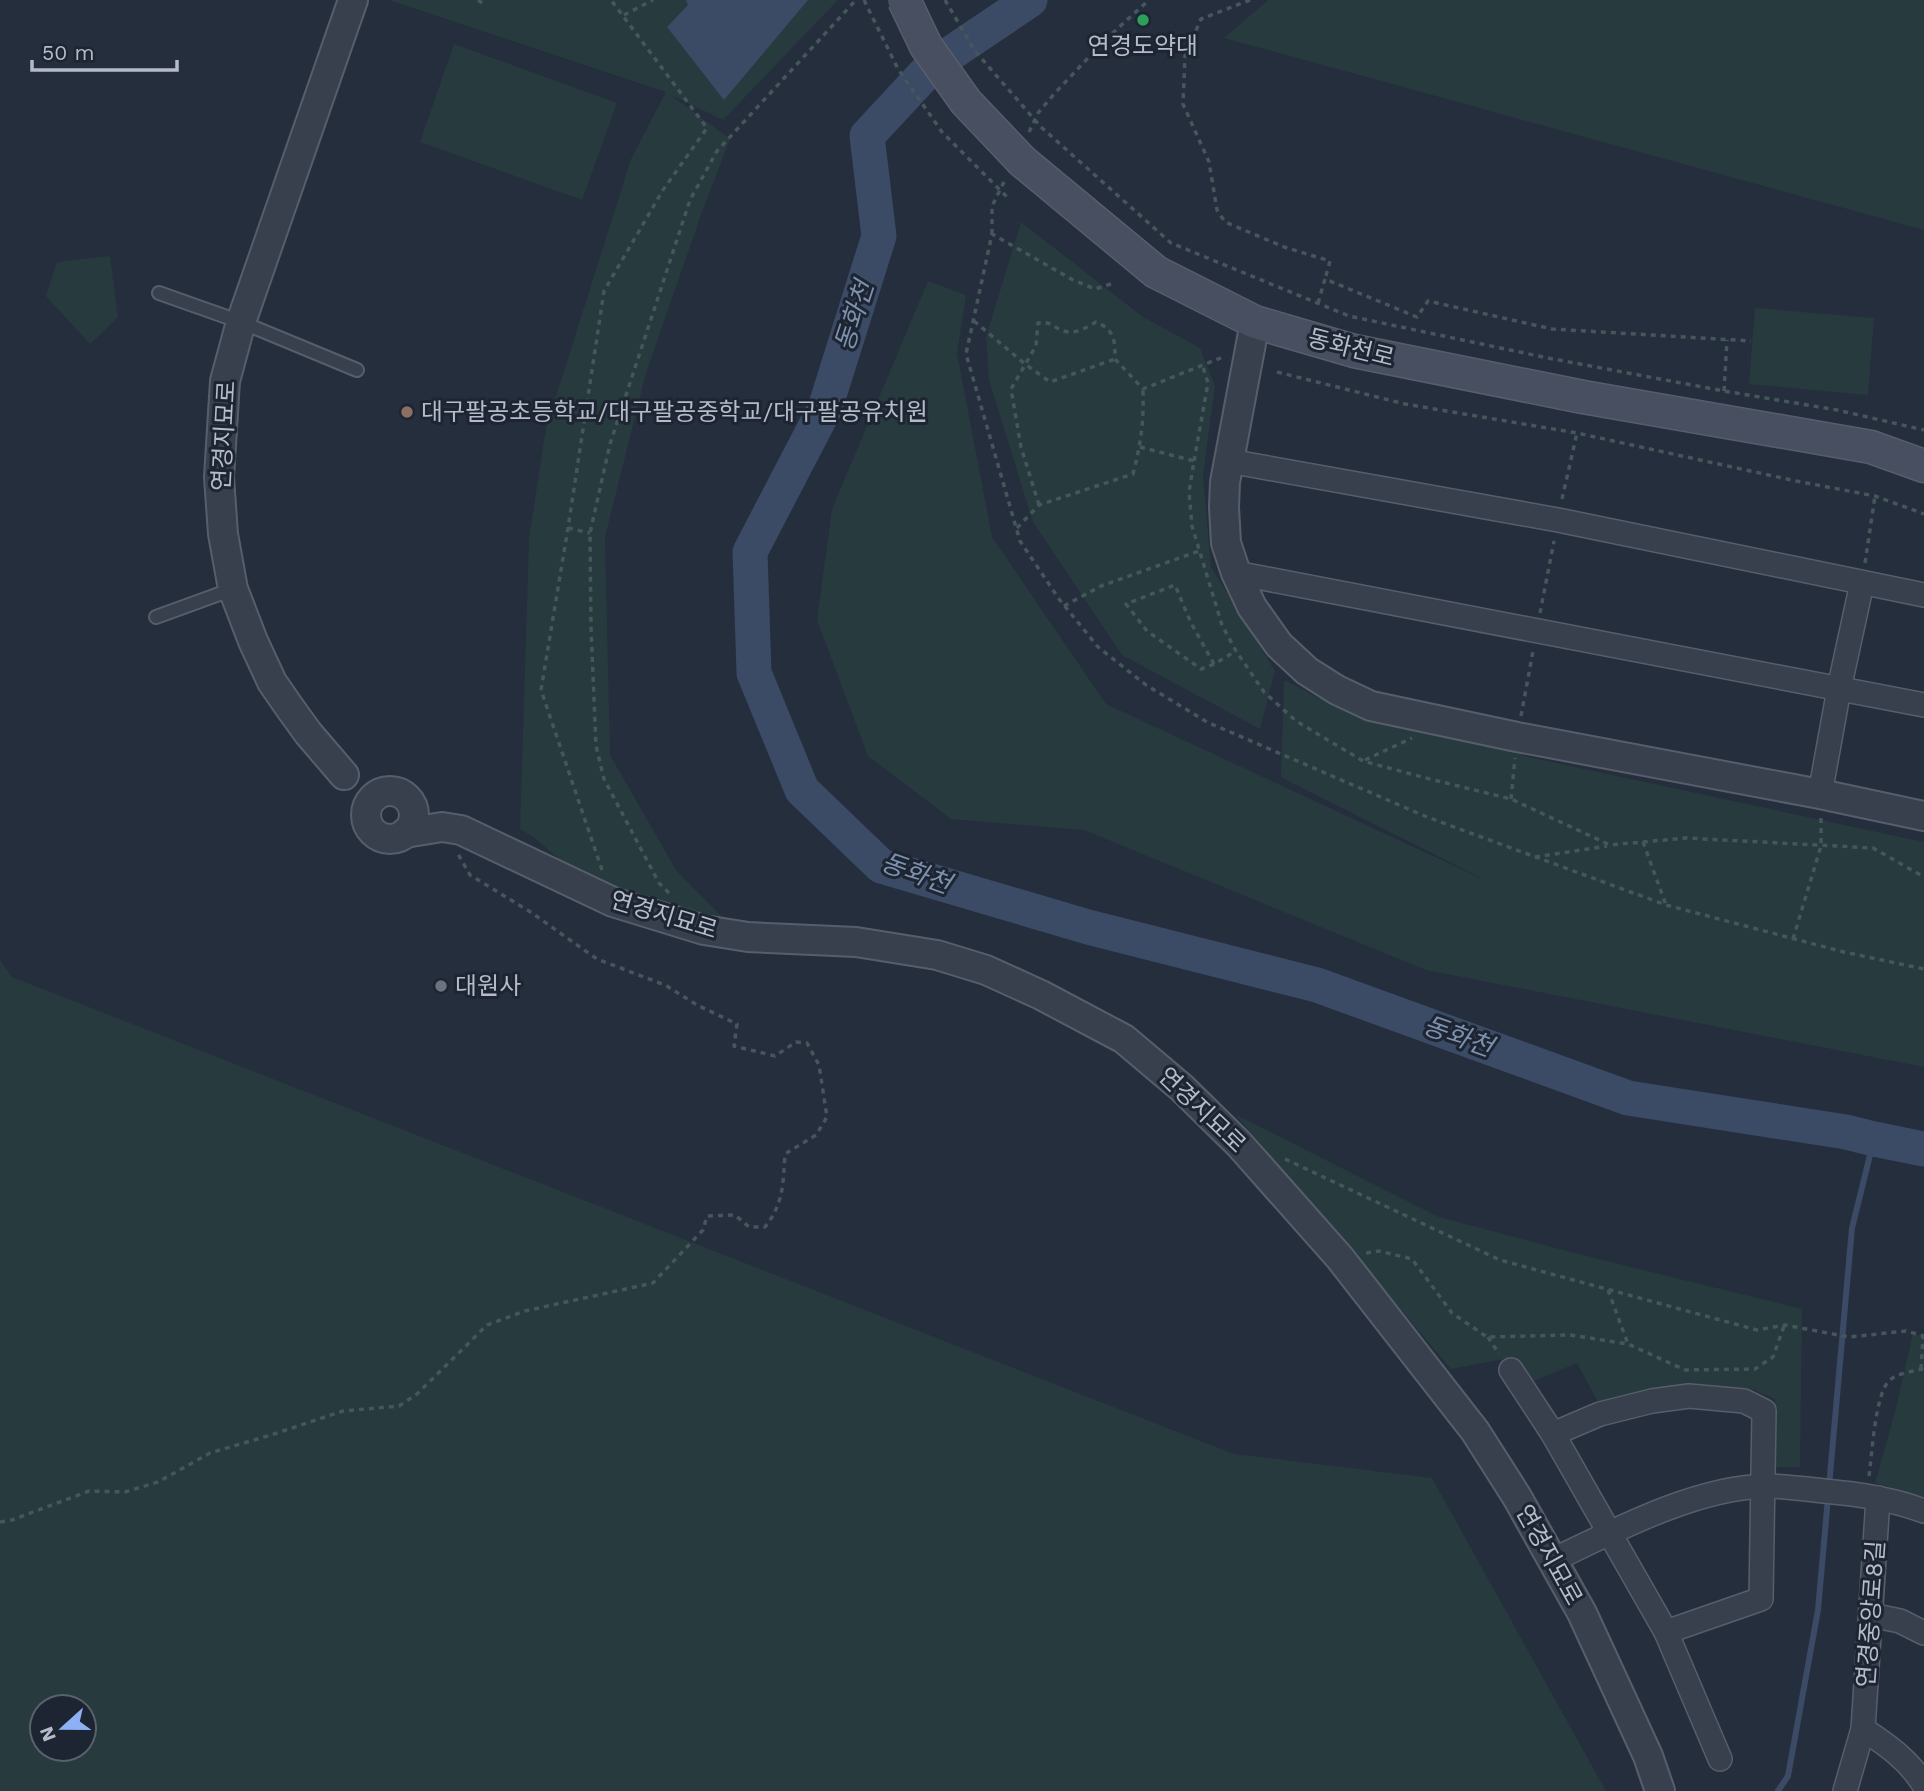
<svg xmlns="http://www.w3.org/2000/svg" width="1924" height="1791" font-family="'Work Sans','Noto Sans KR',sans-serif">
	<rect width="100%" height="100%" fill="#252e3d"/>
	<!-- green -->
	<g fill="#273a3e" fill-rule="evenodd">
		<polygon points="389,0 838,0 723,120 671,95 730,139 702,212 646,373 605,537 610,755 676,870 726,921 664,912 588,883 533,837 520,829 529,538 546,428 631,159 666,92"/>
		<polygon points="1268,0 1924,0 1924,230 1224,38"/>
		<polygon points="454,44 617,103 582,200 420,142"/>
		<polygon points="1021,222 1143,317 1200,348 1215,386 1203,475 1211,567 1275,671 1260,729 1122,655 1033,522 989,380 986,337"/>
		<polygon points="110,256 118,317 90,344 46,296 57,262"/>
		<polygon points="928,281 966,295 957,353 992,537 1106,704 1491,883 1281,777 1284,680 1319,698 1533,758 1924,842 1924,1067 1426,970 1084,830 951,819 868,756 817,620 832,509"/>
		<polygon points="1755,308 1874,318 1868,395 1749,384"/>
		<path d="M0 960 12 977 1234 1454 1432 1478 1606 1791H0ZM42 1707H84V1749H42Z"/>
		<polygon points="1236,1115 1439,1217 1590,1257 1802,1309 1800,1467 1775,1467 1775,1399 1752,1389 1678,1385 1599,1404 1577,1363 1534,1381 1515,1357 1451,1369"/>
		<polygon points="1913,1334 1924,1336 1924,1497 1875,1483 1896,1408"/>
	</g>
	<!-- water -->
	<polygon fill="#3b4a65" points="686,0 808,0 724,100 667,27 688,5"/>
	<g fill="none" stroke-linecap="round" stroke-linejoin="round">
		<!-- stream -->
		<polyline stroke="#3b4a65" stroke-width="6" points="1778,1791 1788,1776 1818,1610 1852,1228 1874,1139"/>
		<!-- river -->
		<polyline stroke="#3b4a65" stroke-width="35" points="1030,0 932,66 867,136 879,236 825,408 750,552 754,673 802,790 881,866 1088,927 1317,985 1628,1098 1846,1132 1874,1139 1924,1149"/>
		<!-- service casing -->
		<g stroke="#575e6b" stroke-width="16">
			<g id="service">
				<polyline points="159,293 241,322 357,370"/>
				<polyline points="156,617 233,589"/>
			</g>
		</g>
		<!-- minor casing -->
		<g stroke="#575e6b" stroke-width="26">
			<g id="minor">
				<polyline points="1229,461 1558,520 1924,595"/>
				<polyline points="1236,573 1924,705"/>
				<polyline points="1820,794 1839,689 1862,583"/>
				<polyline points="1511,1370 1553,1434 1666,1632 1720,1759"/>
				<polyline points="1553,1434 1600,1414 1652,1401 1689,1396 1744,1401 1764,1411 1761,1599 1666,1632"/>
				<path d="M1878 1498 1863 1729C1887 1745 1909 1760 1924 1785"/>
				<path d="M1553 1560C1616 1530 1695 1488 1765 1486 1785 1486 1805 1489 1824 1491 1859 1494 1892 1499 1924 1511"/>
				<polyline points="1871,1615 1900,1621 1924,1633"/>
				<polyline points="1845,1791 1863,1729"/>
			</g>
		</g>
		<!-- tertiary casing -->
		<g stroke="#575e6b" stroke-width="32">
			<g id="tertiary">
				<polyline points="1255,322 1225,482 1224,507 1226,543 1236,573 1252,607 1279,645 1307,671 1337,690 1371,706 1517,737 1820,794 1924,816"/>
				<polyline points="344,775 308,733 290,708 272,682 253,641 233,589 223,534 219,477 225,381 241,322 353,0"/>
				<circle cx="390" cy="815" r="24"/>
				<polyline points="405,833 442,827 461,830 613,902 704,930 748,937 856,942 937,955 986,970 1041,995 1124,1039 1182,1088 1239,1144 1340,1258 1475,1431 1517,1497 1582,1613 1648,1756 1660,1791"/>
			</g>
		</g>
		<!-- secondary casing -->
		<g stroke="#575e6b" stroke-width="35">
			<polyline id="secondary" points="1022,161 1156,272 1255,322 1354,351 1583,397 1871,447 1924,466"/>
		</g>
		<!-- path -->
		<g stroke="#45575b" stroke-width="3.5" stroke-dasharray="5 5" stroke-linecap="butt">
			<polyline points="478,0 482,3 486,0"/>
			<polyline points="1250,0 1201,19 1185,56 1183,104 1209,162 1217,210 1225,222 1284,247 1330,261 1325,279"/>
			<polyline points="624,15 653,0"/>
			<polyline points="1041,127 1171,243 1349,316 1548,358 1724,391 1837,410 1924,430"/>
			<polyline points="1029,132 1038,113 1055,93 1106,39 1149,0"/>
			<polyline points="992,234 992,206 1005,180"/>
			<polyline points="1111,284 1095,289 1073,280 992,234 966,354 1020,541 1059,599 1098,647 1146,685 1207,722 1427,817 1666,905 1844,952 1924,969"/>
			<polyline points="1318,303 1325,279 1417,317 1428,301 1552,329 1751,341"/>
			<polyline points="974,321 1025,364 1050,382 1115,359"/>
			<polyline points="1277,372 1405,404 1577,433 1796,481 1875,496 1924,514"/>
			<polyline points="1724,391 1727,340"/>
			<polyline points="1140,447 1194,461 1189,492 1192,526 1222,625 1236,651 1264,692 1296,721 1363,761 1422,777 1511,799 1610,845 1686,838 1873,848 1924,877"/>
			<polyline points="1194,461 1208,383 1203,367"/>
			<polyline points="1562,499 1577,433"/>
			<path d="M1039 505 1021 447 1011 389 1036 346 1038 323C1052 321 1052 327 1064 331 1075 335 1087 327 1096 322 1115 330 1115 341 1115 359L1143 389 1223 357"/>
			<polyline points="568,528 590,533"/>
			<path d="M1017 528 1039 505 1133 474C1141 443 1144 421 1143 389"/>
			<polyline points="1865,563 1875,496"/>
			<polyline points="1064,606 1101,586 1199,551"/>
			<polyline points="1540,613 1554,541"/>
			<polyline points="1214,664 1191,623 1175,585 1126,604 1147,631 1201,669 1214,664 1236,651"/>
			<polyline points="1521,716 1533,651"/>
			<polyline points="1365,760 1412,738"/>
			<polyline points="1511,799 1515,758"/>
			<polyline points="1643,842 1666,905"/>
			<polyline points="1535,857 1607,846"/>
			<polyline points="602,870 541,690 568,528 604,291 663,190 707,128 611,0"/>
			<polyline points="669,893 659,883 604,779 596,746 591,627 590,533 610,444 690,200 717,151 856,0"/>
			<polyline points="1793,939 1821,846 1821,816"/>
			<polyline points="1285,1159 1500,1260 1757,1330 1785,1325 1849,1337 1906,1331 1924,1336"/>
			<polyline points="1366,1253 1379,1251 1412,1259 1452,1313 1487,1337 1570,1335 1628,1344 1685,1370 1755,1369 1773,1357 1784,1326"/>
			<polyline points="1608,1290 1628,1344"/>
			<polyline points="1488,1337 1499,1354"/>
			<polyline points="1921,1369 1923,1337"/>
			<path d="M1869 1476C1872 1455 1875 1392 1890 1380 1898 1373 1911 1372 1921 1369L1924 1370"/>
			<path d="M0 1522 12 1520 89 1491 125 1492 158 1482 210 1453 271 1435 343 1411 399 1406 417 1394 487 1325 525 1311 653 1283 703 1230 707 1216 735 1215 749 1227H765C784 1203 783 1183 785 1154L816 1135 827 1117 819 1065 807 1043 796 1042 775 1056 734 1046 737 1024 697 1005 665 985 597 959 529 911 470 875 458 854"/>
		</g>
		<!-- service -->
		<use href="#service" stroke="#39404d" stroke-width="12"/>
		<!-- minor -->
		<use href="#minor" stroke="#39404d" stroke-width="23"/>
		<!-- tertiary -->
		<use href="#tertiary" stroke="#39404d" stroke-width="28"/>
		<!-- secondary -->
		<use href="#secondary" stroke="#474f60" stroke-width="32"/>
		<!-- secondary-bridge casing -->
		<g stroke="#575e6b" stroke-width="35" stroke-linecap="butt">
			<polyline id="secondary-bridge" points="904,0 926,46 966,102 1022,161"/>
		</g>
		<!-- path-bridge -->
		<g stroke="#45575b" stroke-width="3.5" stroke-dasharray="5 5" stroke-linecap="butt">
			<polyline points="864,0 898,69 942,132 1007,197"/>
			<polyline points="945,0 975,51 1041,127"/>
		</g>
		<!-- secondary-bridge -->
		<use href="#secondary-bridge" stroke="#474f60" stroke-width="32"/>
	</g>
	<!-- markers -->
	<circle fill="#2e9e5b" stroke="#1e2532" stroke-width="2.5" cx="1143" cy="20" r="7"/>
	<circle fill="#8d6e63" stroke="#1e2532" stroke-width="2.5" cx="407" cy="412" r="7"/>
	<circle fill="#6b7280" stroke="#1e2532" stroke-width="2.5" cx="441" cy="986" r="7"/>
	<g text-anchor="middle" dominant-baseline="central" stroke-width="6" stroke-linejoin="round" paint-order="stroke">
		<!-- poi labels -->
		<g font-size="24" fill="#b5bbc8" stroke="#1e2532" text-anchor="start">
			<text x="1143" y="46" text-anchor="middle">연경도약대</text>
			<text x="421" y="412">대구팔공초등학교/대구팔공중학교/대구팔공유치원</text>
			<text x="455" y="986">대원사</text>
		</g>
		<!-- street labels -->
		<g font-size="24" fill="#b5bbc8" stroke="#1e2532">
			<text transform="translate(1351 348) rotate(14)">동화천로</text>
			<text transform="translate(224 436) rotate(-87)">연경지묘로</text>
			<text transform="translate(664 915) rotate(17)">연경지묘로</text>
			<text transform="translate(1202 1110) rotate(44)">연경지묘로</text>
			<text transform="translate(1549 1555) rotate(61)">연경지묘로</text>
			<text transform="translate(1871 1614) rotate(-86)">연경중앙로8길</text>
		</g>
		<!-- water labels -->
		<g font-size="26" font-style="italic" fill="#7d90ae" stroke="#1e2532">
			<text transform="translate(854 316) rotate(-72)">동화천</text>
			<text transform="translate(916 873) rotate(20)">동화천</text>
			<text transform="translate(1458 1036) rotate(20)">동화천</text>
		</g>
	</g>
	<!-- north arrow -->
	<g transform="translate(63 1728) rotate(249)"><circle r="33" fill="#1e2532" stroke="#5a616e" stroke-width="2"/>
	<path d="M0-5L12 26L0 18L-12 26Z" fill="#8eb0f4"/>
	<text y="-10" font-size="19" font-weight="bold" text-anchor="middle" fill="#b5bbc8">N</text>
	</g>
	<!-- scale -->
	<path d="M32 60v10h145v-10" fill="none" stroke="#b5bbc8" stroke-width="3.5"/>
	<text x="42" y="60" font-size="21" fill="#b5bbc8" stroke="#1e2532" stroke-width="5" paint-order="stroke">50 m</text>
</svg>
